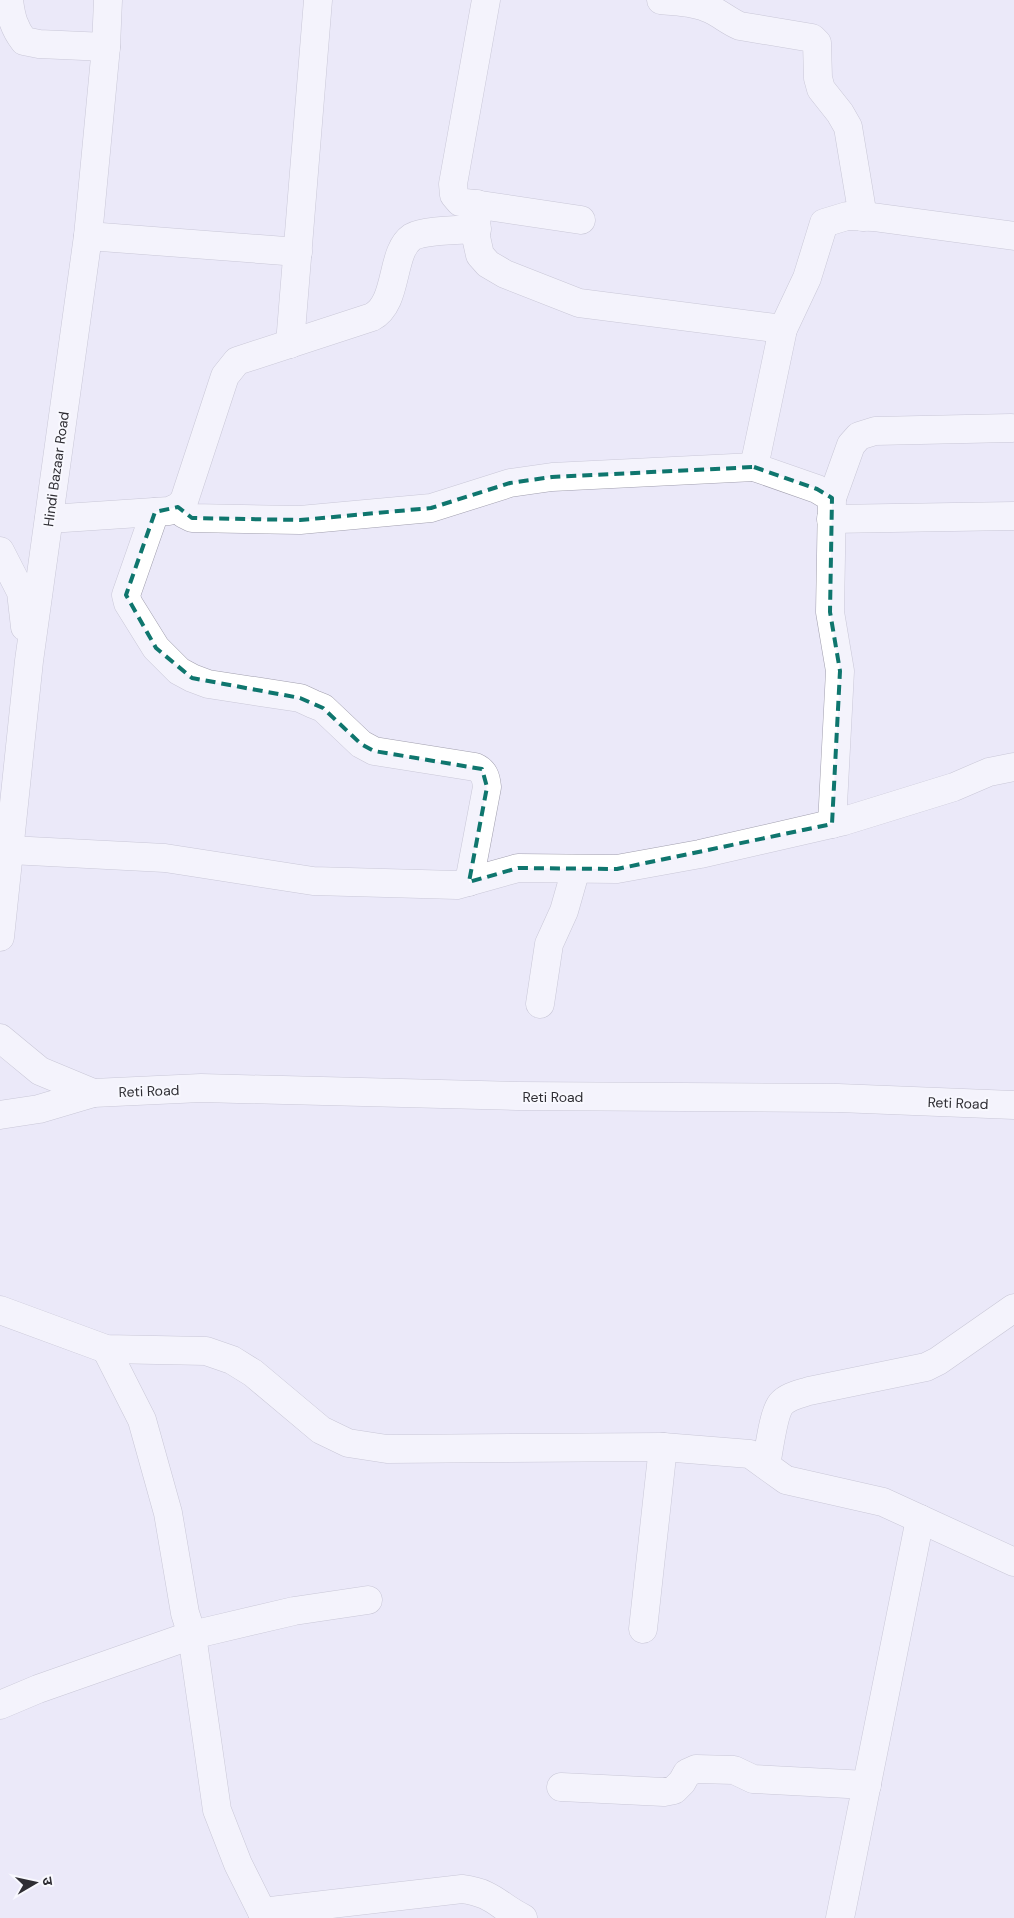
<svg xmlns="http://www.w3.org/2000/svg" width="1014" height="1918" font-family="'DM Sans','Noto Sans Devanagari',sans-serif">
	<rect width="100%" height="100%" fill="#ebe9f9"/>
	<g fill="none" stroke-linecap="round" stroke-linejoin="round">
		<!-- street casing -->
		<g stroke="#a19fae" stroke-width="29">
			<g id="street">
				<path d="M9 0C11 17 14 28 24 41L39 44 106 47"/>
				<polyline points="486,0 453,184 454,195 460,202 581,220"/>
				<path d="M661 0C678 2 697 2 712 10 722 15 730 22 740 26L812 38 817 43 818 78 821 89 840 113 848 127 863 217"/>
				<polyline points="477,204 476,237 480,255 488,264 505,274 579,303 783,329"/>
				<polyline points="88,236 298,252"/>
				<polyline points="290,344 318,0"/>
				<polyline points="832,498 851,445 859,436 875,431 1011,428"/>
				<polyline points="178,507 184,514 192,518 300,520 431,508 510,483 552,477 754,467"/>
				<path d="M155 512 126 595 128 603 156 648 179 671 192 678 208 684 300 698 313 704 323 708 361 744 374 751 475 767C484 771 486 777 487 787L469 882"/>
				<path d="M49 519 169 511 178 507 184 501 225 376 237 361 372 317C399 303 390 252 412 237 424 230 462 230 477 229"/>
				<polyline points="831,519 1014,516"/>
				<polyline points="832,824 840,671 830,612 832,498 817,489 754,467 783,329 807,278 824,223 847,216 873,217 1014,236"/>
				<polyline points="10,850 165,858 313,881 457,885 518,868 617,869 700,854 844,821 954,787 989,772 1014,767"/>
				<polyline points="540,1004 549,944 564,911 576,869"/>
				<polyline points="0,1310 106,1349 206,1351 232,1360 253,1373 321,1430 348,1443 387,1449 663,1447 750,1454 786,1480 883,1502 1014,1562"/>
				<polyline points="106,1349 142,1420 168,1513 185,1613 192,1635 217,1810 238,1864 265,1918"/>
				<path d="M766 1465C769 1451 773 1414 781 1404 788 1396 800 1394 809 1391L926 1367 938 1361 1014 1308"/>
				<polyline points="643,1629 663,1447"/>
				<polyline points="0,1705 38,1689 192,1635 294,1611 368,1600"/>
				<polyline points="561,1787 664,1792 674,1790 682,1782 687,1773 696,1769 734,1770 753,1779 867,1785"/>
				<path d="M262 1912 462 1889C494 1893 498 1906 523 1918"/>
				<polyline points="840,1918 920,1519"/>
			</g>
		</g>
		<!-- secondary casing -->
		<g stroke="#a19fae" stroke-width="29">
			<g id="secondary">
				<polyline points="0,551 21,592 25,627"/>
				<polyline points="0,937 29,661 88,236 106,47 108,0"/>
				<polyline points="0,1038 40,1071 93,1093 39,1109 0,1115"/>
				<polyline points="93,1093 201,1088 517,1096 838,1098 1014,1105"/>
			</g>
		</g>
		<!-- street -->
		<use href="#street" stroke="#fff" stroke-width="28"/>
		<!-- secondary -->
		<use href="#secondary" stroke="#fff" stroke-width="28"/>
	</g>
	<!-- marked area -->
	<path d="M0 0H1014V1918H0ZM754 467 817 489 832 498 830 612 840 671 832 824 617 869 518 868 469 882 487 787 482 769 374 751 361 744 323 708 300 698 192 678 156 648 126 595 155 512 178 507 192 518 300 520 431 508 510 483 552 477Z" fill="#ebe9f9" fill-opacity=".55" fill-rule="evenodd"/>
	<path fill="none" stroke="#0f766e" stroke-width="4" stroke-dasharray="10 6" stroke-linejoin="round" d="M754 467 817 489 832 498 830 612 840 671 832 824 617 869 518 868 469 882 487 787 482 769 374 751 361 744 323 708 300 698 192 678 156 648 126 595 155 512 178 507 192 518 300 520 431 508 510 483 552 477Z"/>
	<g text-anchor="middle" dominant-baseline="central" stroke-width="4" stroke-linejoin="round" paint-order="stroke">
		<!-- street labels -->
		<g font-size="14" fill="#2f2e34" stroke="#f8f8fe">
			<text transform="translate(56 469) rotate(-82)">Hindi Bazaar Road</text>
			<text transform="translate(149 1091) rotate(-2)">Reti Road</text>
			<text x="553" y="1097">Reti Road</text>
			<text transform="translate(958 1103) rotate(2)">Reti Road</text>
		</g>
	</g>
	<!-- north arrow -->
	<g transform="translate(35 1883) rotate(81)" stroke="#f8f8fe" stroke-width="4" paint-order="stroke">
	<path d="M0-4L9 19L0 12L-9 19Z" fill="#2f2e34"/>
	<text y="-8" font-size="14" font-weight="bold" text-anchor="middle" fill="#2f2e34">उ</text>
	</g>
</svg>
